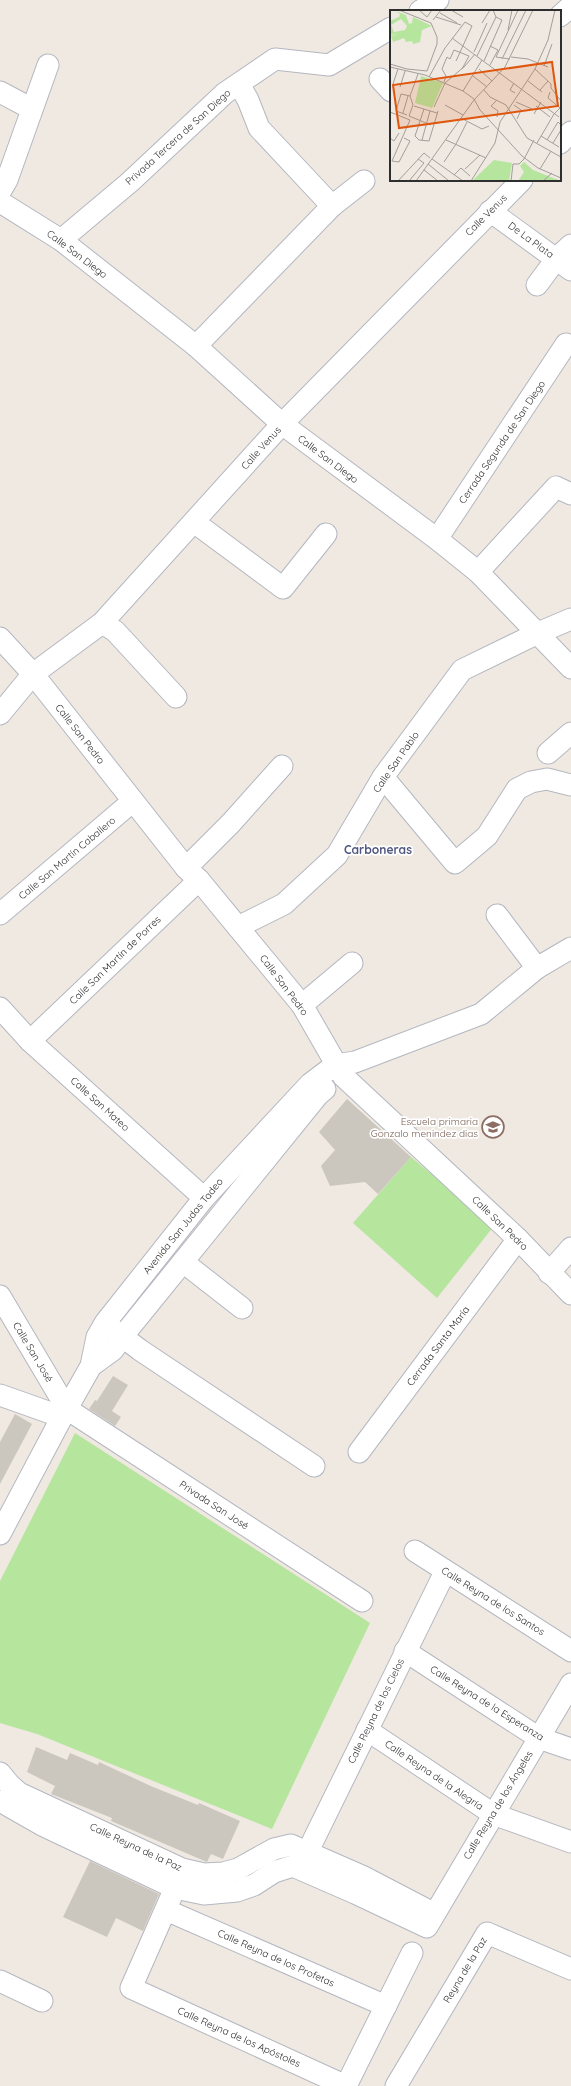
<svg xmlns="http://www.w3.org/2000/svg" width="571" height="2086" font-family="Quicksand,sans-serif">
	<rect width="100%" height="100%" fill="#efe9e1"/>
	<!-- green -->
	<g fill="#b6e59e">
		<polygon points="411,1157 494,1226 437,1298 353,1223"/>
		<polygon points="75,1433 370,1623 272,1829 37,1734 0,1723 0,1581"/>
	</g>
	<!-- building -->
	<g fill="#cbc7bf">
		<polygon points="347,1099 411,1157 378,1194 365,1182 330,1186 321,1166 335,1150 319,1132"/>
		<polygon points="113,1376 128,1385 112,1411 121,1417 115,1426 89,1409 95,1400 97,1401"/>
		<polygon points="15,1414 32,1424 0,1484 0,1442"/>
		<polygon points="36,1747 67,1760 70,1753 98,1765 99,1762 153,1787 198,1805 199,1803 240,1821 223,1859 211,1854 207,1862 111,1821 112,1818 51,1794 55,1786 27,1772"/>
		<polygon points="90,1861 159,1894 143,1931 116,1918 107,1937 63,1917"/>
	</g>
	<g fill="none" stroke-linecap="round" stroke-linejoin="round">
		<!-- minor casing -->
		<g stroke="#b4b7c1" stroke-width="23">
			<g id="minor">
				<polyline points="420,11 438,0"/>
				<polyline points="560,16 571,6"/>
				<polyline points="380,79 391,91"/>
				<polyline points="239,84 248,100 259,128 332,206"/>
				<polyline points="0,92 32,109"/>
				<polyline points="560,143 571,132"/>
				<polyline points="0,192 7,180 48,65"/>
				<polyline points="0,202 61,240 196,346 282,424 437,539 478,572 571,668"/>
				<polyline points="490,211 571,270"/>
				<polyline points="61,240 130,182 225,93 275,59 329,65 391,28"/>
				<polyline points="537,285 557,258 571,245"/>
				<polyline points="196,346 332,206 364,181"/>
				<polyline points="194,522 283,588 326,534"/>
				<polyline points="437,539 566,344"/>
				<polyline points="478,572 556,487 571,494"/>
				<polyline points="102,623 115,631 176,697"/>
				<polyline points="0,638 33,674 186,868 199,880 302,1005 343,1076 518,1239 571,1294"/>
				<polyline points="0,714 33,674 102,623 282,424 522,180"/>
				<polyline points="548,753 571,733"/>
				<polyline points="383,777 455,863 487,836 517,789 531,782 547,779 571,785"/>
				<polyline points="186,868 231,823 282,766"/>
				<polyline points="0,914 133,801"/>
				<polyline points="497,915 537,968"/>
				<polyline points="238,927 284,904 337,855 383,777 462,670 538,633 571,619"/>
				<polyline points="302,1005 352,963"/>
				<polyline points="0,1008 30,1041 204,1198"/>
				<polyline points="30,1041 199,880"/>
				<polyline points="183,1262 242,1308"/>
				<polyline points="549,1273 571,1248"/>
				<polyline points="0,1296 67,1409 362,1601"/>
				<polyline points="111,1328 140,1350 314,1466"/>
				<polyline points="91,1366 113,1350 122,1337 318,1095 325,1089"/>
				<polyline points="0,1395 62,1417"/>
				<polyline points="359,1452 518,1239"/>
				<polyline points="0,1534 62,1417 91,1366 97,1337 105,1323 204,1198 310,1084 335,1065 355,1062 481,1014 537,968 571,948"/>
				<polyline points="415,1551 571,1651"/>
				<polyline points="405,1651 539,1738 571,1749"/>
				<polyline points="367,1730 493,1814 571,1842"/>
				<polyline points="0,1773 9,1784 19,1793 182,1869 204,1874 223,1873 238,1869 274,1849 291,1845 362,1876 433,1913"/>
				<polyline points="0,1801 42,1825 175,1888 204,1894 237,1891 254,1885 274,1872 293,1866 355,1893 427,1927 571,1684"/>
				<polyline points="308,1851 445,1572"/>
				<polyline points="175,1888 131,1988 346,2086 412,1953"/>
				<polyline points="166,1910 386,2006"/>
				<polyline points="0,1981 42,2001"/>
				<polyline points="396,2086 487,1933 571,1969"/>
			</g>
		</g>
		<!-- minor -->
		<use href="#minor" stroke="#fff" stroke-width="21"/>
	</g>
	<!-- icons -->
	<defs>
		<g id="school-ring" transform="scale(1.15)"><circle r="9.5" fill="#fff" stroke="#8d6e63" stroke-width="1.5"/><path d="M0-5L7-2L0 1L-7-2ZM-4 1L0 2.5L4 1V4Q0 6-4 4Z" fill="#8d6e63"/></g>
	</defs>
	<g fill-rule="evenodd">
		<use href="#school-ring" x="493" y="1127"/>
	</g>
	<g text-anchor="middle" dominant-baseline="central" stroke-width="3.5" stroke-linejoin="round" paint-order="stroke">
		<!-- street labels -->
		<g font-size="10" fill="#2e2e2e" stroke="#fff">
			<text transform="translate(178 137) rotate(-42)">Privada Tercera de San Diego</text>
			<text transform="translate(486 215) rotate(-45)">Calle Venus</text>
			<text transform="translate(531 240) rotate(36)">De La Plata</text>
			<text transform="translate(77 254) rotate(37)">Calle San Diego</text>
			<text transform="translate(502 442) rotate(-56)">Cerrada Segunda de San Diego</text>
			<text transform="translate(261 448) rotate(-48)">Calle Venus</text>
			<text transform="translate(328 459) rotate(37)">Calle San Diego</text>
			<text transform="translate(80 734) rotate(52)">Calle San Pedro</text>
			<text transform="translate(396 762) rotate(-55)">Calle San Pablo</text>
			<text transform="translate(67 858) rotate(-40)">Calle San Martín Caballero</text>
			<text transform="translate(115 960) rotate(-44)">Calle San Martín de Porres</text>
			<text transform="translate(284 985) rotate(53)">Calle San Pedro</text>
			<text transform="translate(100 1104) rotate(42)">Calle San Mateo</text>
			<text transform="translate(500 1223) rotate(44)">Calle San Pedro</text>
			<text transform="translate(183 1226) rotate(-51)">Avenida San Judas Tadeo</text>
			<text transform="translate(438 1346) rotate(-53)">Cerrada Santa María</text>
			<text transform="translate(33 1352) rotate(59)">Calle San José</text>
			<text transform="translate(214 1505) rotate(33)">Privada San José</text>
			<text transform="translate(493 1601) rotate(32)">Calle Reyna de los Santos</text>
			<text transform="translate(487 1703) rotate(32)">Calle Reyna de la Esperanza</text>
			<text transform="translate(376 1711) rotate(-64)">Calle Reyna de los Cielos</text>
			<text transform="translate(434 1775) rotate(34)">Calle Reyna de la Alegría</text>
			<text transform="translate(498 1805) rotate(-59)">Calle Reyna de los Ángeles</text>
			<text transform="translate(136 1847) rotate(25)">Calle Reyna de la Paz</text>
			<text transform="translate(276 1958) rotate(24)">Calle Reyna de los Profetas</text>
			<text transform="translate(465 1970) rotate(-59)">Reyna de la Paz</text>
			<text transform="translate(239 2037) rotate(24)">Calle Reyna de los Apóstoles</text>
		</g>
		<!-- education labels -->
		<g font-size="10" fill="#785e54" stroke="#fff" text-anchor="end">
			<text x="478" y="1121">Escuela primaria<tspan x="478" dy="12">Gonzalo menindez dias</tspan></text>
		</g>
		<!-- quarter labels -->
		<g font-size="12" font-weight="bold" fill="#4d5680" stroke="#fff">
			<text x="378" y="849">Carboneras</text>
		</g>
	</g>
	<!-- overview -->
	<g transform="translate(390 10)">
		<rect width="171" height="171" fill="#efe9e1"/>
		<path d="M6 1 16 5 19 14 22 13 23 7 42 16 32 20 30 32 23 34 22 31 16 32 14 28 3 32 1 26 7 24 1 25 0 11 9 7 10 4ZM11 9 17 16 15 20 4 22 1 15ZM31 66 53 73 42 98 25 93ZM104 150 122 153 119 171H82ZM134 152 143 160 171 171H128L134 162 130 156Z" fill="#b6e59e" fill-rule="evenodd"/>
		<path fill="none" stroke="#a29e99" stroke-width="1" d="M29 0 37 7 42 0M61 0 73 7M50 3 67 13M46 7 71 15M43 10 51 0M92 13 100 0M118 20 122 0M0 25V40M62 28 169 107M84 42 97 13M87 46 106 7 103 0M121 47 138 49 158 57M112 49 136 0M120 49 106 47 128 0M94 51 112 10 106 7M0 54 17 59 37 61 47 34V27L41 13 9 0M100 55 108 40 100 36M154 56 162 34M0 57 35 65 73 81 84 89 90 100 132 146 148 158 171 168M89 59 102 71M145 59 161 74V78L171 91M28 64 20 86 23 95 19 106 41 115M83 66 97 77M39 67 55 38 75 12 82 16 66 51M138 71 152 82M54 72 56 66 52 59 57 47 60 49 64 40 79 46 72 59M124 73 120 80 125 83M3 74 8 59M10 77 15 61M94 80 100 87 116 95 137 128 171 147M150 80 158 71M73 81 92 50M160 82 158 88 170 98M107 90 101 96 108 101 107 107M126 92 142 99M55 95 73 105M124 95 131 100 127 109M24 96 47 103M146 96 160 107M44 97 55 73 75 56 85 44M34 99 25 126 29 130 39 131 48 101M0 102 20 110 2 151M13 103 18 86M144 104 151 92M17 105 6 101 11 84 20 86M71 108 92 119 99 116M151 126 169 137M0 128 4 131 9 123M32 130 40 101M56 130 96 148M157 130 168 112 171 115M147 133 164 104 171 97M163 133 171 120M42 149 73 171M2 151 9 152 20 131 14 128M54 152 66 134 77 112M38 154 59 171M75 159 90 145M150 159 161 141M34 160 48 171M64 165 71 158 80 166M8 171 34 143 40 148M19 171 34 153 28 149M26 171 84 90 115 57 143 0M81 171 105 133 110 112 145 59 158 30 165 0M121 171 123 154H129L134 149 144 130M153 171 162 163"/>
		<path fill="#df570e" fill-opacity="0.15" stroke="#df570e" stroke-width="2" d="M162 52 168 96 9 118 3 75Z"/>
		<rect width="171" height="171" fill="none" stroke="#2e2e2e" stroke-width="2"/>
	</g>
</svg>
